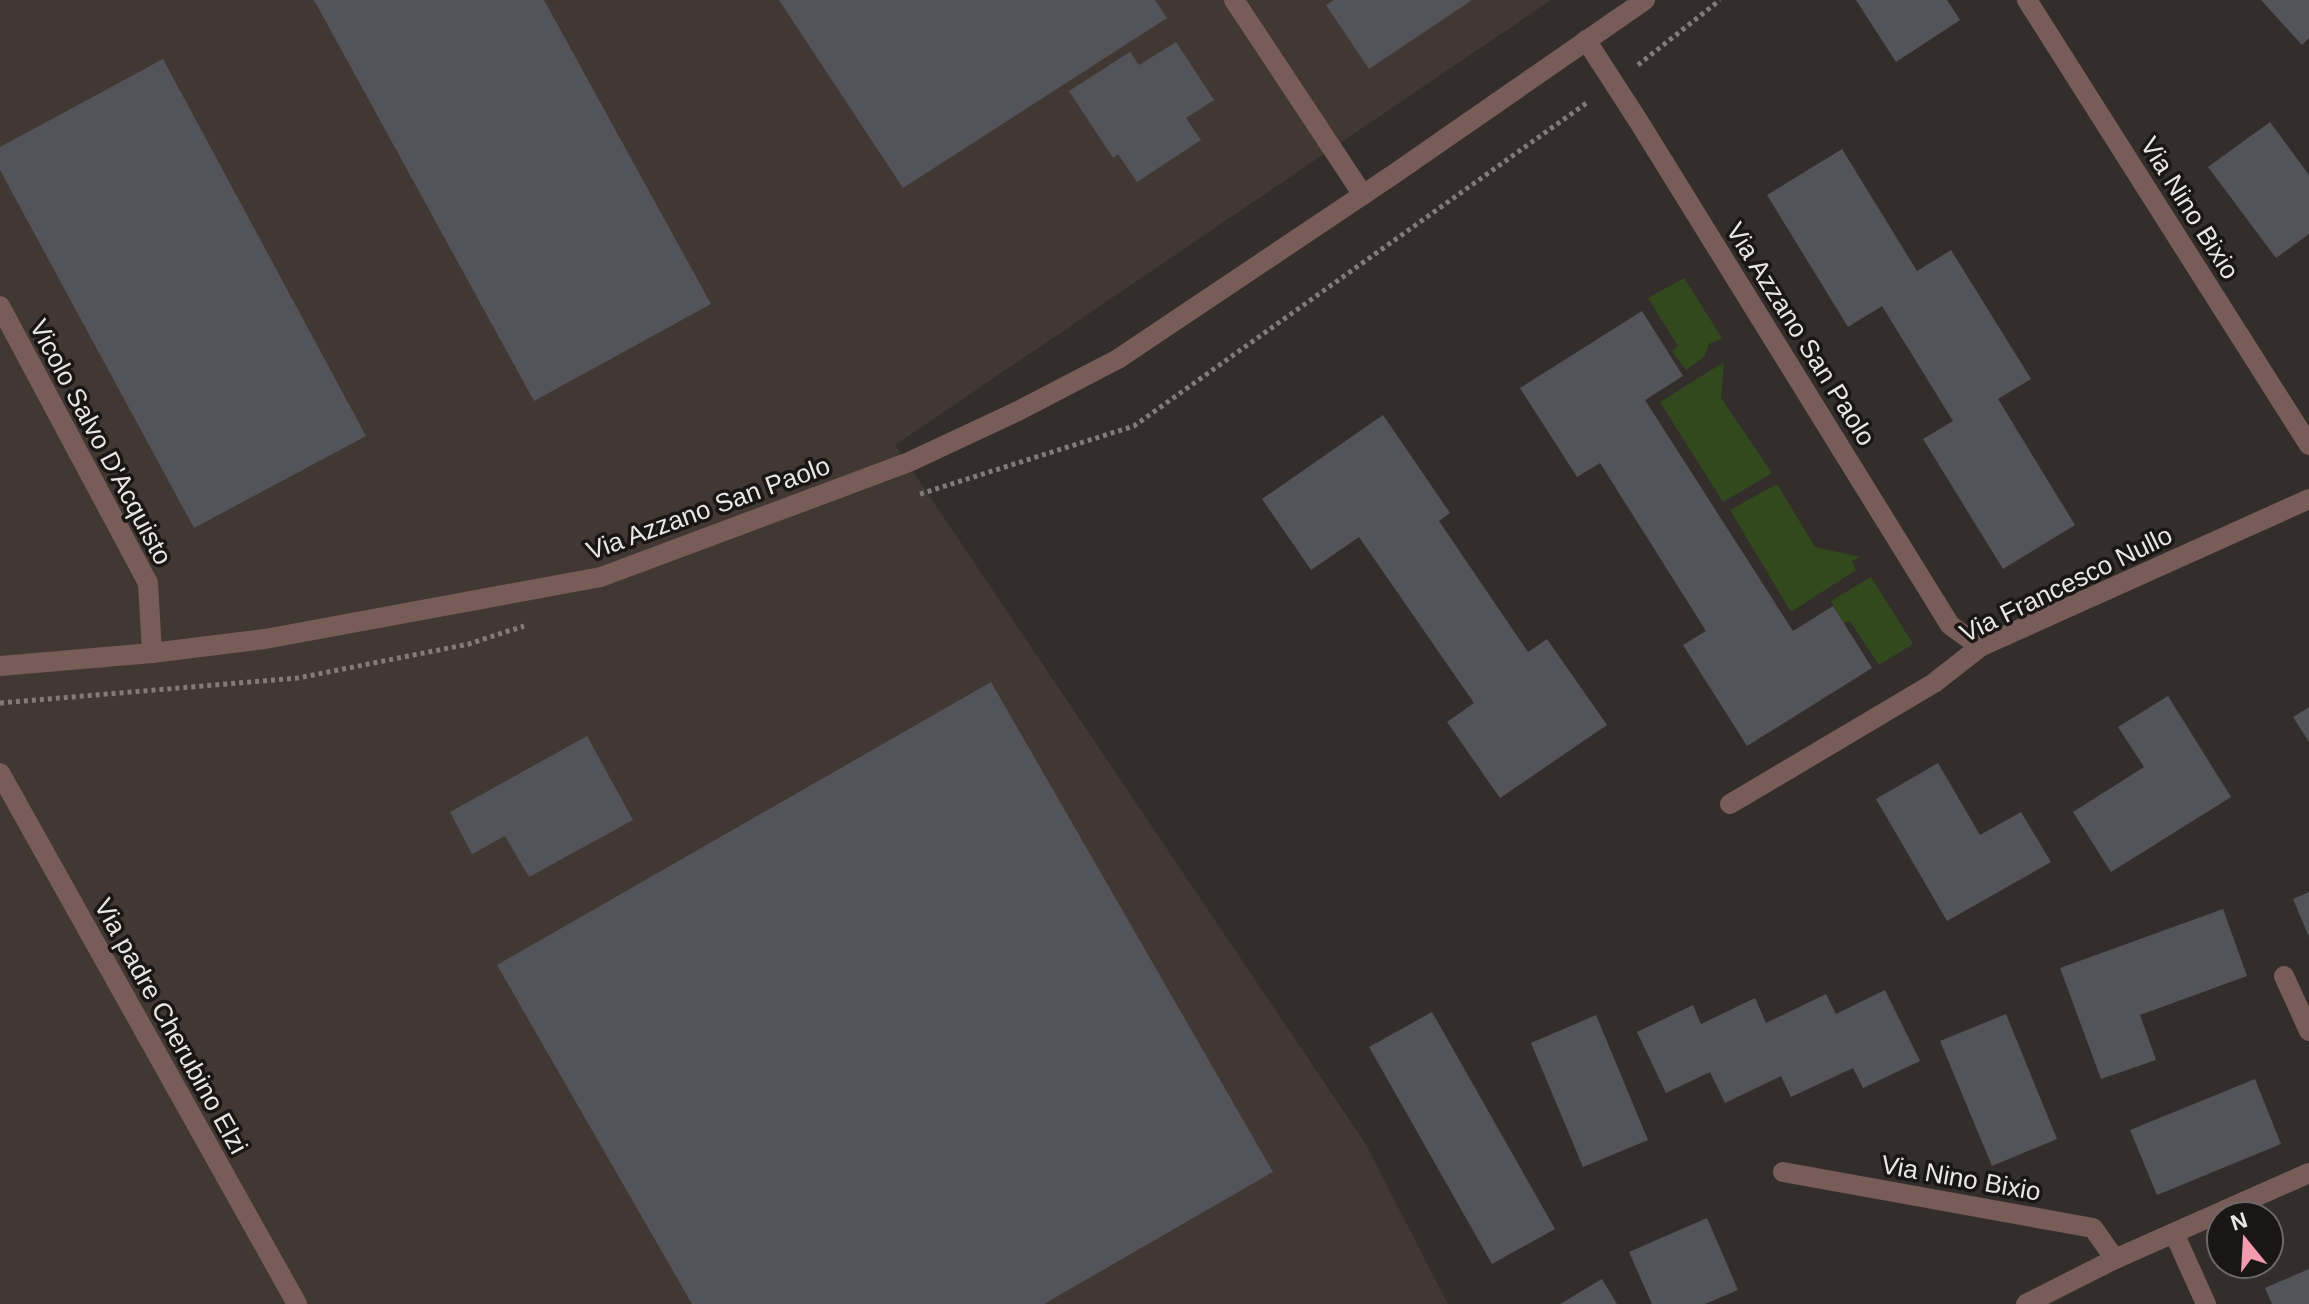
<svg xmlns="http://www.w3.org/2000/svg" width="2309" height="1304" font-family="Arial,sans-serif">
	<rect width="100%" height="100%" fill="#332e2b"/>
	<!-- built -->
	<polygon fill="#423833" points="0,0 1551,0 895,445 1365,1143 1448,1304 0,1304"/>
	<!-- green -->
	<g fill="#31491d">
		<polygon points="1684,278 1722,338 1709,344 1704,357 1686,370 1672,351 1678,346 1648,298"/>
		<polygon points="1724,362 1721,398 1772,473 1723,502 1660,402"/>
		<polygon points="1777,484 1815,547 1860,557 1852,561 1856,570 1791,612 1730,510"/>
		<polygon points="1871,577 1913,644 1879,665 1850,621 1843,623 1831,601"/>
	</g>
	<!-- building -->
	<g fill="#535459">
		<polygon points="314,0 544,0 711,304 534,401"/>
		<polygon points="779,0 1155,0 1167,18 903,188"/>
		<polygon points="1334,0 1472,0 1369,69 1326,5"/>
		<polygon points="1856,0 1947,0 1960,20 1896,62"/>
		<polygon points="2261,0 2309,0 2309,38 2302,45"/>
		<polygon points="1176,42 1214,100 1186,118 1201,140 1137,182 1118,154 1113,158 1069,91 1130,52 1139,65"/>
		<polygon points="163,59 366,436 194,528 0,170 0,147"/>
		<polygon points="2270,122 2309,175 2309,234 2276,258 2208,167"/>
		<polygon points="1842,149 1917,271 1951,250 2031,379 1998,399 2075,525 2003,569 1923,439 1953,421 1882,306 1848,327 1767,195"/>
		<polygon points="1642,311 1683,376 1645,400 1793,631 1833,606 1872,668 1747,746 1683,645 1706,631 1600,463 1577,477 1520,388"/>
		<polygon points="1383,415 1450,513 1439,521 1528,652 1547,639 1607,725 1500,798 1447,722 1474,703 1359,537 1311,570 1262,499"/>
		<polygon points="991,682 1273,1172 1044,1304 692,1304 497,965"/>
		<polygon points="2168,696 2231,797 2111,872 2073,812 2144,767 2118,727"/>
		<polygon points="2309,707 2309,742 2293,717"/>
		<polygon points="587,736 633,820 529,877 505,836 472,854 450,812"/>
		<polygon points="1938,763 1980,835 2021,812 2051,862 1947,921 1876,799"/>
		<polygon points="2309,892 2309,937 2293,899"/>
		<polygon points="2223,909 2247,976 2140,1015 2156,1060 2101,1079 2060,968"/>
		<polygon points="1885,990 1920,1061 1863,1088 1853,1068 1791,1097 1781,1076 1725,1103 1710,1072 1666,1093 1637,1032 1693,1005 1701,1024 1755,998 1766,1023 1826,994 1836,1014"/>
		<polygon points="1432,1012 1555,1229 1492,1264 1369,1047"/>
		<polygon points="2006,1014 2057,1139 1992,1166 1940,1041"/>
		<polygon points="1596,1015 1648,1140 1583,1167 1531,1043"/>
		<polygon points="2255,1079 2281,1144 2157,1195 2130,1130"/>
		<polygon points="1707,1218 1738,1290 1705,1304 1652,1304 1629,1252"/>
		<polygon points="2309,1269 2309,1304 2272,1304 2265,1288"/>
		<polygon points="1602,1279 1617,1304 1560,1304"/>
	</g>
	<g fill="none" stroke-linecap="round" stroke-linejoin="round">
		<!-- path -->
		<g stroke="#807c79" stroke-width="5" stroke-dasharray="4 4" stroke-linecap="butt">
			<polyline points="1638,65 1720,0"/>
			<polyline points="920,494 1134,426 1588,102"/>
			<polyline points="0,703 298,678 469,644 524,626"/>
		</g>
		<!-- pedestrian -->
		<polyline stroke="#785c58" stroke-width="20" points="2174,1233 2206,1304"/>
		<!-- minor -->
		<g stroke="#785c58" stroke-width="20">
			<polyline points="1234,0 1363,195"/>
			<polyline points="2027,0 2309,445"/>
			<polyline points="1586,40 1639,122 1950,625 1980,647"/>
			<polyline points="0,306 148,583 152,653"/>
			<polyline points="0,773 297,1304"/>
			<polyline points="1730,804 1934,683 1980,647 2309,499"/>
			<polyline points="2284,976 2309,1031"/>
			<polyline points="1783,1172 2093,1228 2115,1259"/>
			<polyline points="2026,1304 2115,1259 2309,1173"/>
		</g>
		<!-- tertiary -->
		<polyline stroke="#785c58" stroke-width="20" points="0,666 152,653 265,639 601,577 909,462 1018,411 1118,359 1394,174 1645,0"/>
	</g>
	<g text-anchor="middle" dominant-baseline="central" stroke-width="7" stroke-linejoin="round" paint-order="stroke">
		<!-- street labels -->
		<g font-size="26" fill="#eae6e5" stroke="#191615">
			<text transform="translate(2190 208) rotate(58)">Via Nino Bixio</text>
			<text transform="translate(1801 334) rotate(58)">Via Azzano San Paolo</text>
			<text transform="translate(101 442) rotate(62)">Vicolo Salvo D'Acquisto</text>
			<text transform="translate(708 508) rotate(-20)">Via Azzano San Paolo</text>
			<text transform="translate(2066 584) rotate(-26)">Via Francesco Nullo</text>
			<text transform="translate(171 1026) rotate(61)">Via padre Cherubino Elzi</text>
			<text transform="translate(1961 1178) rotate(10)">Via Nino Bixio</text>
		</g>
	</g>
	<!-- north arrow -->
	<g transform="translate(2245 1240) rotate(342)"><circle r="38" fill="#191615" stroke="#6d6968" stroke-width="2"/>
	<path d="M0-6L14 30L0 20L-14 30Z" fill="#f29aae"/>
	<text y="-12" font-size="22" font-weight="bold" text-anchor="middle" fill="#eae6e5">N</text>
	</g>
</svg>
